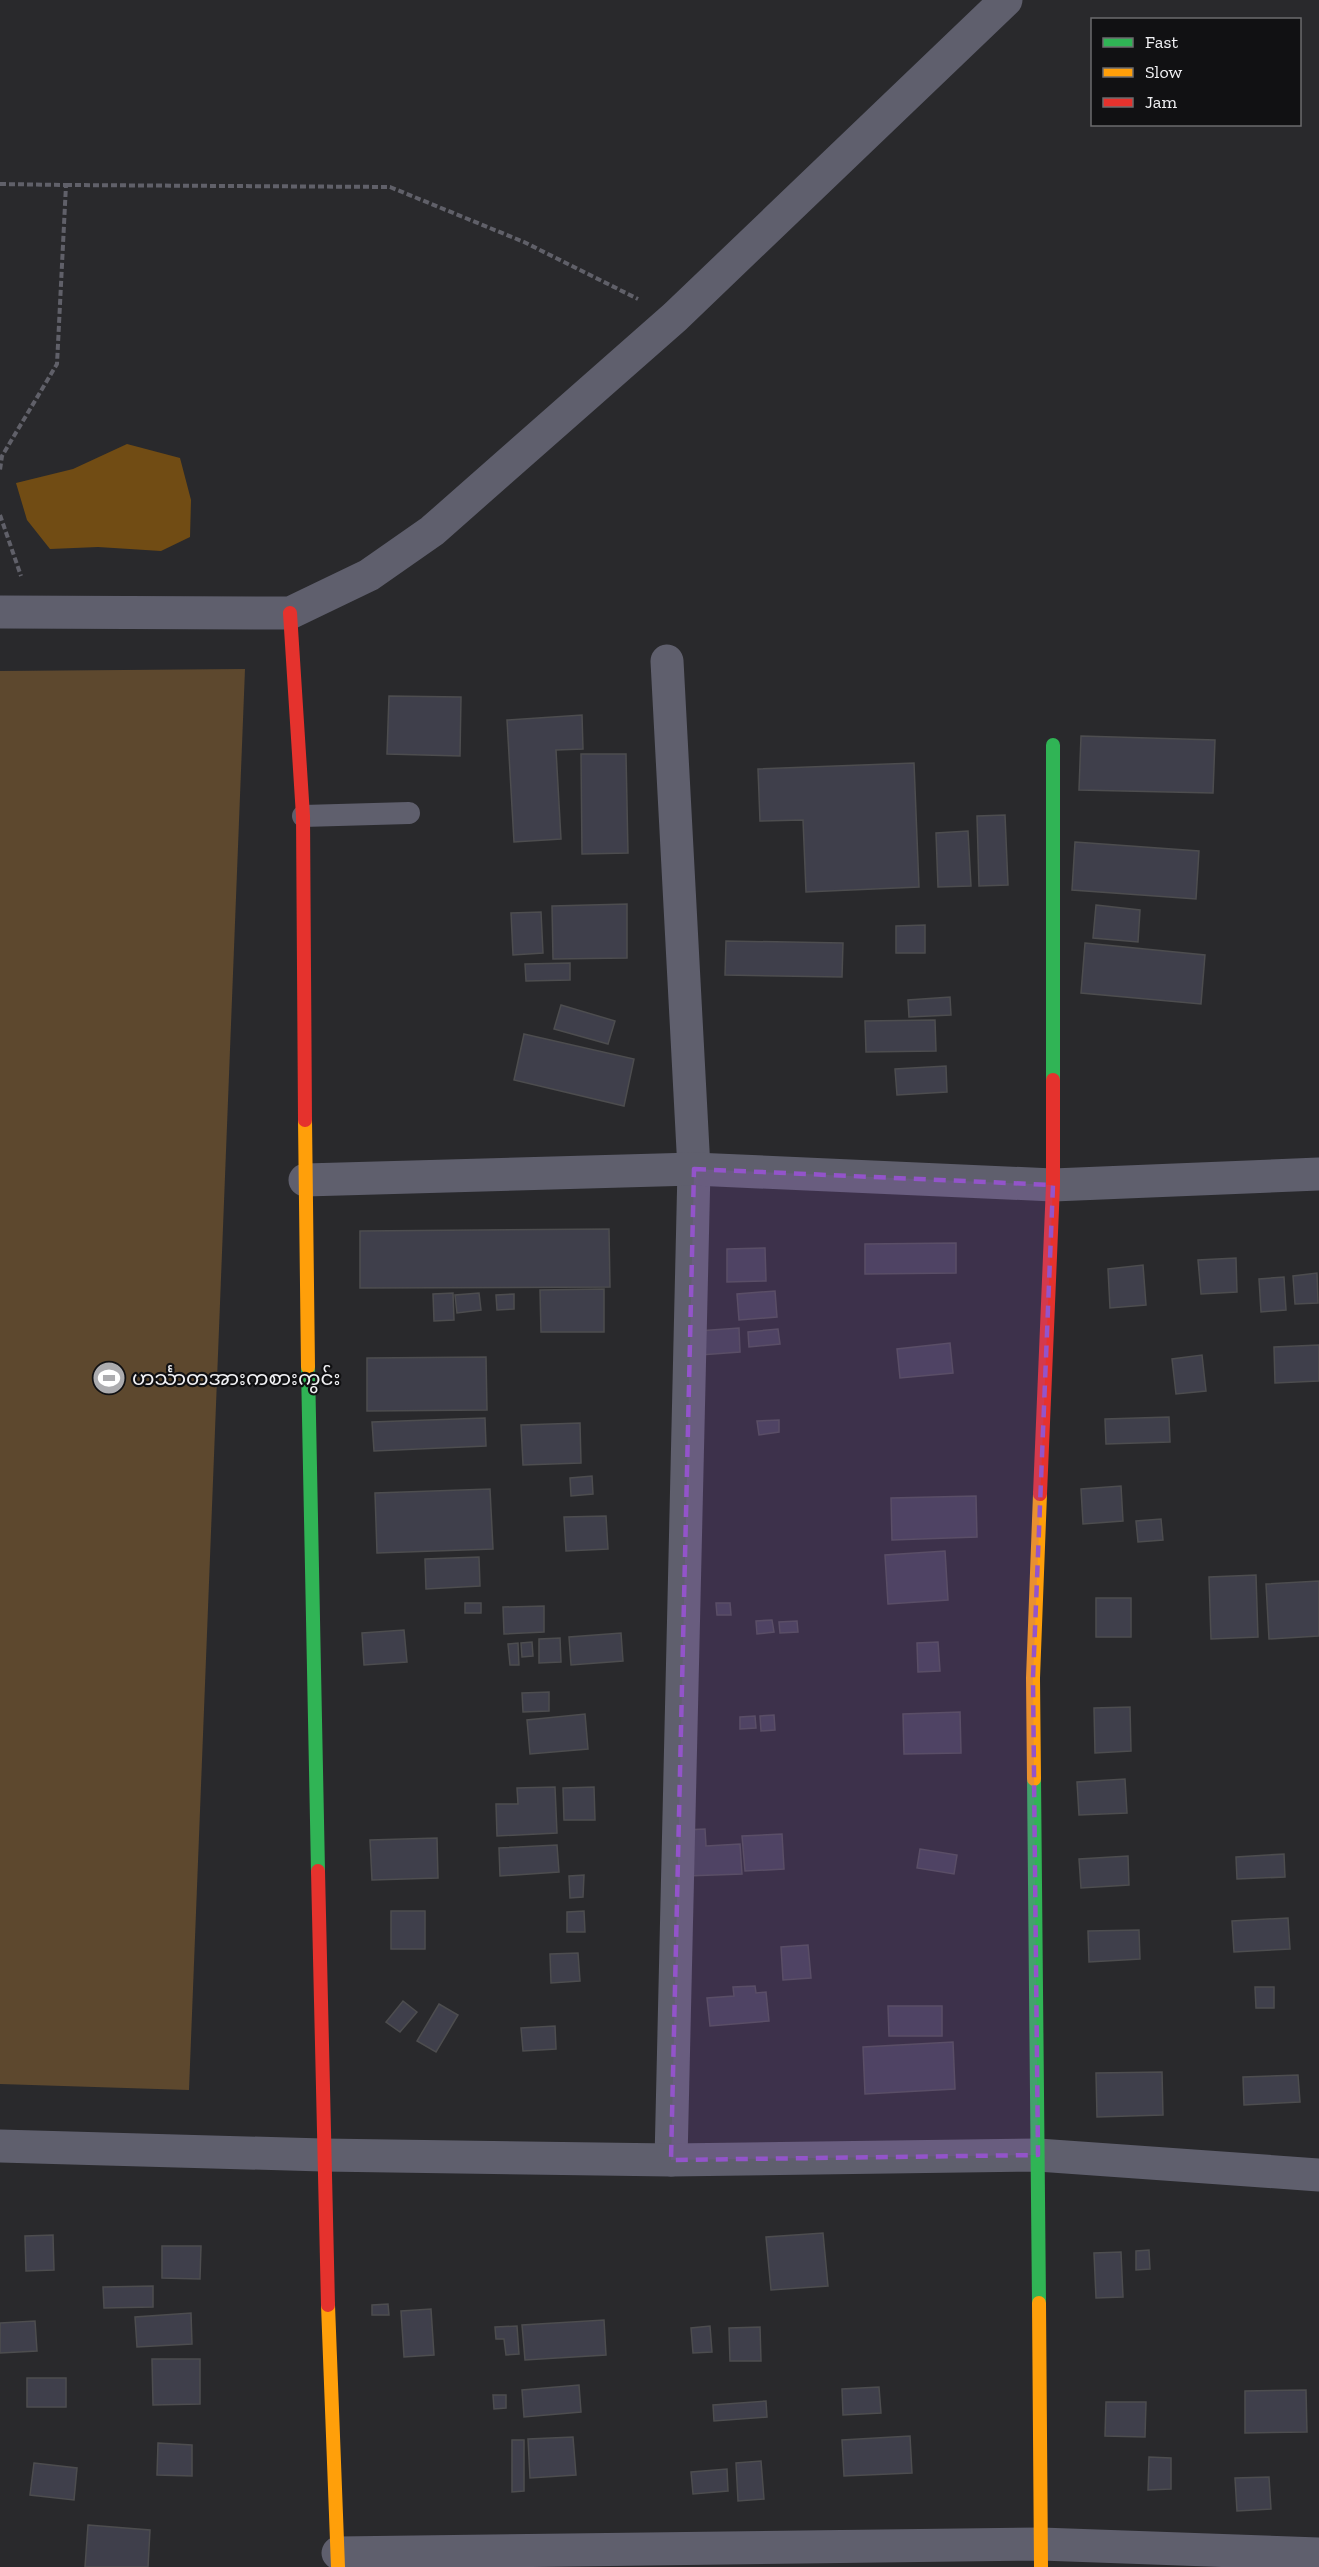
<svg xmlns="http://www.w3.org/2000/svg" width="1319" height="2567" font-family="'Zilla Slab','Noto Sans Myanmar',serif">
	<rect width="100%" height="100%" fill="#29292c"/>
	<!-- green -->
	<polygon fill="#5d482e" points="245,669 189,2090 0,2084 0,671"/>
	<!-- water -->
	<polygon fill="#714c14" points="127,444 180,458 191,500 190,537 161,551 98,547 50,549 27,520 16,483 73,469"/>
	<!-- building -->
	<g fill="#3f3f4b" stroke="#4d4d4f" stroke-width="1.5">
		<polygon points="389,696 461,697 460,756 387,754"/>
		<polygon points="582,715 583,749 556,750 561,839 514,842 507,720"/>
		<polygon points="1081,736 1215,740 1213,793 1079,790"/>
		<polygon points="581,754 626,754 628,853 582,854"/>
		<polygon points="914,763 919,887 806,892 803,820 760,821 758,769"/>
		<polygon points="1005,815 1008,885 979,886 977,816"/>
		<polygon points="968,831 971,886 938,887 936,833"/>
		<polygon points="1075,842 1199,851 1196,899 1072,890"/>
		<polygon points="627,904 627,958 553,959 552,906"/>
		<polygon points="1096,905 1140,910 1138,942 1093,938"/>
		<polygon points="541,912 543,953 513,955 511,913"/>
		<polygon points="925,925 925,953 896,953 896,926"/>
		<polygon points="726,941 843,943 842,977 725,975"/>
		<polygon points="1085,943 1205,955 1201,1004 1081,993"/>
		<polygon points="570,963 570,980 526,981 525,964"/>
		<polygon points="950,997 951,1015 909,1017 908,1000"/>
		<polygon points="561,1005 615,1021 608,1044 554,1029"/>
		<polygon points="935,1020 936,1051 866,1052 865,1021"/>
		<polygon points="524,1034 634,1059 624,1106 514,1080"/>
		<polygon points="946,1066 947,1092 897,1095 895,1069"/>
		<polygon points="609,1229 610,1287 360,1288 360,1231"/>
		<polygon points="956,1243 956,1273 865,1274 865,1244"/>
		<polygon points="765,1248 766,1281 727,1282 727,1249"/>
		<polygon points="1236,1258 1237,1292 1201,1294 1198,1260"/>
		<polygon points="1143,1265 1146,1305 1110,1308 1108,1269"/>
		<polygon points="1317,1273 1318,1303 1295,1304 1293,1276"/>
		<polygon points="1284,1277 1286,1310 1261,1312 1259,1279"/>
		<polygon points="604,1289 604,1332 541,1332 540,1290"/>
		<polygon points="775,1291 777,1317 739,1320 737,1294"/>
		<polygon points="453,1293 454,1320 434,1321 433,1294"/>
		<polygon points="479,1293 481,1310 457,1313 455,1295"/>
		<polygon points="514,1294 514,1309 497,1310 496,1295"/>
		<polygon points="739,1328 740,1352 700,1355 698,1331"/>
		<polygon points="778,1329 780,1344 749,1347 748,1332"/>
		<polygon points="950,1343 953,1373 900,1378 897,1349"/>
		<polygon points="1319,1345 1319,1381 1275,1383 1274,1347"/>
		<polygon points="1202,1355 1206,1391 1176,1394 1172,1359"/>
		<polygon points="486,1357 487,1410 367,1411 367,1358"/>
		<polygon points="1169,1417 1170,1442 1106,1444 1105,1419"/>
		<polygon points="485,1418 486,1446 374,1451 372,1422"/>
		<polygon points="779,1420 779,1432 759,1435 757,1421"/>
		<polygon points="580,1423 581,1463 523,1465 521,1425"/>
		<polygon points="592,1476 593,1494 571,1496 570,1478"/>
		<polygon points="1121,1486 1123,1521 1083,1524 1081,1489"/>
		<polygon points="490,1489 493,1549 377,1553 375,1493"/>
		<polygon points="976,1496 977,1537 892,1540 891,1498"/>
		<polygon points="606,1516 608,1549 566,1551 564,1517"/>
		<polygon points="1161,1519 1163,1540 1138,1542 1136,1521"/>
		<polygon points="945,1551 948,1600 888,1604 885,1555"/>
		<polygon points="479,1557 480,1586 426,1589 425,1559"/>
		<polygon points="1256,1575 1258,1637 1211,1639 1209,1577"/>
		<polygon points="1319,1581 1319,1636 1269,1639 1266,1584"/>
		<rect x="1096" y="1598" width="35" height="39"/>
		<rect x="465" y="1603" width="16" height="10"/>
		<polygon points="716,1603 730,1603 731,1615 717,1615"/>
		<polygon points="544,1606 544,1632 504,1634 503,1607"/>
		<polygon points="772,1620 774,1632 757,1634 756,1621"/>
		<polygon points="797,1621 798,1632 780,1633 779,1622"/>
		<polygon points="404,1630 407,1662 364,1665 362,1633"/>
		<polygon points="621,1633 623,1661 571,1665 569,1637"/>
		<polygon points="560,1638 561,1662 539,1663 539,1639"/>
		<polygon points="532,1642 533,1656 522,1657 521,1643"/>
		<polygon points="938,1642 940,1671 918,1672 917,1643"/>
		<polygon points="518,1643 519,1665 510,1665 508,1644"/>
		<polygon points="549,1692 549,1711 523,1712 522,1693"/>
		<polygon points="1130,1707 1131,1751 1095,1753 1094,1708"/>
		<polygon points="960,1712 961,1753 904,1754 903,1714"/>
		<polygon points="585,1714 588,1749 530,1754 527,1720"/>
		<polygon points="774,1715 775,1730 761,1731 760,1716"/>
		<polygon points="755,1716 756,1728 740,1729 740,1717"/>
		<polygon points="1125,1779 1127,1813 1079,1815 1077,1782"/>
		<polygon points="555,1787 557,1833 497,1836 496,1804 518,1804 517,1788"/>
		<polygon points="594,1787 595,1820 564,1820 563,1788"/>
		<polygon points="705,1829 706,1846 740,1844 742,1874 686,1876 683,1830"/>
		<polygon points="782,1834 784,1869 745,1871 742,1836"/>
		<polygon points="437,1838 438,1878 372,1880 370,1840"/>
		<polygon points="557,1845 559,1872 500,1876 499,1848"/>
		<polygon points="920,1849 957,1855 954,1874 917,1868"/>
		<polygon points="1284,1854 1285,1877 1237,1879 1236,1857"/>
		<polygon points="1128,1856 1129,1885 1081,1888 1079,1859"/>
		<polygon points="584,1875 583,1897 570,1898 569,1876"/>
		<rect x="391" y="1911" width="34" height="38"/>
		<polygon points="584,1911 585,1932 567,1932 567,1912"/>
		<polygon points="1288,1918 1290,1949 1234,1952 1232,1921"/>
		<polygon points="1139,1930 1140,1959 1089,1962 1088,1931"/>
		<polygon points="808,1945 811,1978 783,1980 781,1947"/>
		<polygon points="578,1953 580,1981 551,1983 550,1954"/>
		<polygon points="755,1986 756,1993 766,1992 769,2021 710,2026 707,1998 734,1996 733,1987"/>
		<polygon points="1255,1987 1274,1987 1274,2008 1256,2008"/>
		<polygon points="403,2001 417,2012 400,2032 386,2022"/>
		<polygon points="439,2004 458,2015 436,2052 417,2041"/>
		<polygon points="888,2006 942,2006 942,2036 889,2036"/>
		<polygon points="555,2026 556,2049 523,2051 521,2028"/>
		<polygon points="953,2042 955,2089 865,2094 863,2047"/>
		<polygon points="1162,2072 1163,2115 1097,2117 1096,2073"/>
		<polygon points="1298,2075 1300,2102 1244,2105 1243,2077"/>
		<polygon points="823,2233 828,2286 771,2290 766,2237"/>
		<polygon points="53,2235 54,2270 26,2271 25,2236"/>
		<polygon points="162,2246 201,2246 200,2279 162,2278"/>
		<polygon points="1149,2250 1150,2269 1136,2270 1136,2251"/>
		<polygon points="1121,2252 1123,2297 1096,2298 1094,2253"/>
		<polygon points="153,2286 153,2307 104,2308 103,2287"/>
		<polygon points="388,2304 389,2315 372,2315 372,2305"/>
		<polygon points="431,2309 434,2355 404,2357 401,2311"/>
		<polygon points="191,2313 192,2344 137,2347 135,2317"/>
		<polygon points="604,2320 606,2355 525,2360 522,2325"/>
		<polygon points="35,2321 37,2351 0,2353 0,2323"/>
		<polygon points="517,2326 519,2354 506,2355 504,2339 496,2339 495,2327"/>
		<polygon points="710,2326 712,2352 693,2353 691,2328"/>
		<polygon points="760,2327 761,2361 730,2361 729,2328"/>
		<polygon points="152,2359 200,2359 200,2404 153,2405"/>
		<rect x="27" y="2378" width="39" height="29"/>
		<polygon points="579,2385 581,2412 524,2417 522,2390"/>
		<polygon points="879,2387 881,2413 843,2415 842,2389"/>
		<polygon points="1306,2390 1307,2432 1245,2433 1245,2391"/>
		<polygon points="493,2395 506,2395 506,2408 494,2409"/>
		<polygon points="766,2401 767,2417 714,2421 713,2405"/>
		<polygon points="1106,2402 1146,2402 1145,2437 1105,2436"/>
		<polygon points="910,2436 912,2473 844,2476 842,2440"/>
		<polygon points="573,2437 576,2475 530,2478 528,2439"/>
		<polygon points="512,2440 524,2440 524,2491 512,2492"/>
		<polygon points="158,2443 192,2445 192,2476 157,2475"/>
		<polygon points="1149,2457 1171,2458 1171,2489 1148,2490"/>
		<polygon points="761,2461 764,2499 738,2501 736,2463"/>
		<polygon points="34,2463 77,2468 74,2500 30,2495"/>
		<polygon points="727,2469 728,2491 693,2494 691,2472"/>
		<polygon points="1269,2477 1271,2509 1237,2511 1235,2478"/>
		<polygon points="88,2525 150,2530 148,2567 85,2567"/>
	</g>
	<g fill="none" stroke-linecap="round" stroke-linejoin="round">
		<!-- path -->
		<g stroke="#606069" stroke-width="4" stroke-dasharray="6 3" stroke-linecap="butt">
			<polyline points="0,184 66,185 57,364 2,456 0,470"/>
			<polyline points="66,185 390,187 524,242 638,299"/>
			<polyline points="0,515 21,576"/>
		</g>
		<!-- lane -->
		<polyline stroke="#5f5f6d" stroke-width="22" points="303,816 409,813"/>
		<!-- street -->
		<g stroke="#5f5f6d" stroke-width="33">
			<polyline points="0,612 290,613 369,575 432,531 675,317 1006,0"/>
			<polyline points="667,661 694,1169 671,2160"/>
			<polyline points="305,1180 694,1169 1053,1185 1319,1174"/>
			<polyline points="0,2146 323,2155 671,2160 1038,2155 1319,2175"/>
			<polyline points="338,2553 1041,2544 1319,2554"/>
		</g>
		<!-- fast -->
		<g stroke="#30b455" stroke-width="14">
			<polyline points="1053,745 1053,1080"/>
			<polyline points="308,1367 318,1871"/>
			<polyline points="1034,1779 1039,2303"/>
		</g>
		<!-- slow -->
		<g stroke="#ff9f0a" stroke-width="14">
			<polyline points="305,1120 308,1367"/>
			<polyline points="1034,1779 1033,1678 1040,1494"/>
			<polyline points="1039,2303 1041,2567"/>
			<polyline points="328,2305 338,2567"/>
		</g>
		<!-- jam -->
		<g stroke="#e5322d" stroke-width="14">
			<polyline points="290,613 303,816 305,1120"/>
			<polyline points="1040,1494 1053,1185 1053,1080"/>
			<polyline points="318,1871 328,2305"/>
		</g>
	</g>
	<!-- marked area -->
	<path fill="#9354ca" fill-opacity="0.2" stroke="#9354ca" stroke-width="4.5" stroke-dasharray="12 8" stroke-linejoin="round" d="M694 1169 1053 1185 1033 1678 1038 2155 671 2160Z"/>
	<!-- icons -->
	<defs>
		<g id="stadium-disc" transform="scale(1.725)"><circle r="9.5" fill="#acacaf" stroke="#111113"/><path d="M0-5a6.5 5 0 1 0 0 10a6.5 5 0 1 0 0-10ZM-3.5-1.8h7v3.6h-7Z" fill="#fff"/></g>
	</defs>
	<g fill-rule="evenodd">
		<use href="#stadium-disc" x="109" y="1378"/>
	</g>
	<g text-anchor="middle" dominant-baseline="central" stroke-width="4.5" stroke-linejoin="round" paint-order="stroke">
		<!-- poi labels -->
		<g font-size="20" fill="#f2f2f5" stroke="#111113" text-anchor="start">
			<text x="132" y="1378">ဟင်္သာတအားကစားကွင်း</text>
		</g>
	</g>
	<!-- legend -->
	<rect x="1091" y="18" width="210" height="108" fill="#111113" stroke="#6b6b6d" stroke-width="1.5"/>
	<rect x="1103" y="38" width="30" height="9" fill="#30b455" stroke="#6b6b6d" stroke-width="1.5"/>
	<text x="1145" y="48" font-size="18" fill="#f2f2f5">Fast</text>
	<rect x="1103" y="68" width="30" height="9" fill="#ff9f0a" stroke="#6b6b6d" stroke-width="1.5"/>
	<text x="1145" y="78" font-size="18" fill="#f2f2f5">Slow</text>
	<rect x="1103" y="98" width="30" height="9" fill="#e5322d" stroke="#6b6b6d" stroke-width="1.5"/>
	<text x="1145" y="108" font-size="18" fill="#f2f2f5">Jam</text>
</svg>
